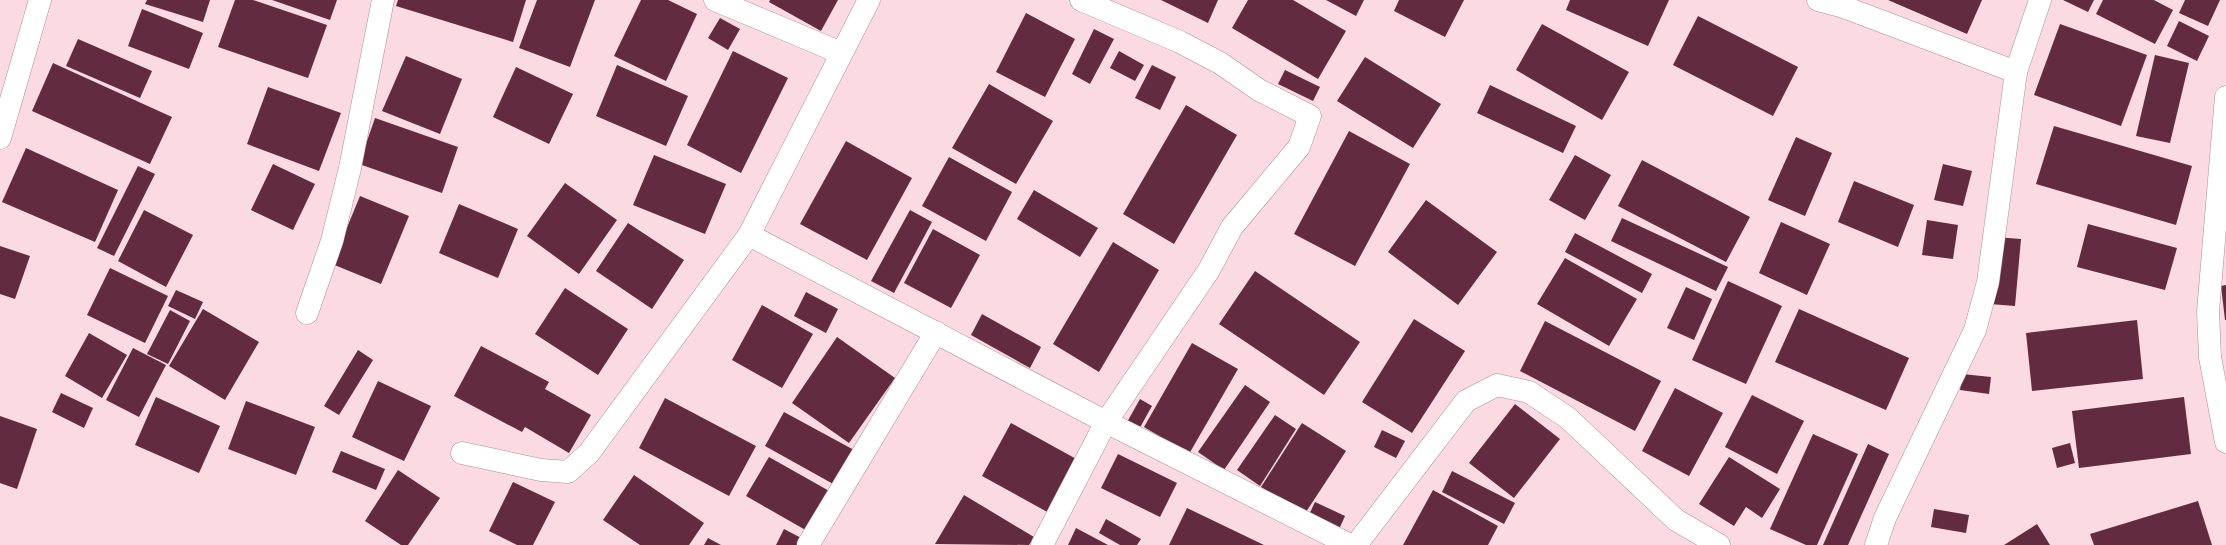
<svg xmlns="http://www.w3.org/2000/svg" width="2226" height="545" font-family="Commissioner,sans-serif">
	<rect width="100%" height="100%" fill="#fbdae3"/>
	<!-- building -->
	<g fill="#632b40">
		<polygon points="147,0 210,0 203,22 145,4"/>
		<polygon points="235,0 253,0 327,25 308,78 218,47"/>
		<polygon points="272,0 337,0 330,20"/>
		<polygon points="398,0 526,0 513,42 396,6"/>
		<polygon points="537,0 595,0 570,67 519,48"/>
		<polygon points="641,0 668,0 697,14 666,81 614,56"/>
		<polygon points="770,0 838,0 821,31 769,2"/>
		<polygon points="1161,0 1218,0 1208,23"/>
		<polygon points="1248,0 1293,0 1346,31 1318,79 1232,28"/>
		<polygon points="1326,0 1364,0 1356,16"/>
		<polygon points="1399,0 1464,0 1445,37 1394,11"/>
		<polygon points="1570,0 1669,0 1648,46 1566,10"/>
		<polygon points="1888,0 1982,0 1967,34"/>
		<polygon points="2063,0 2094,0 2088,12"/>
		<polygon points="2103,0 2154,0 2173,10 2155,44 2096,14"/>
		<polygon points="2185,0 2220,0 2208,26 2179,13"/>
		<polygon points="142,9 203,33 189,69 128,46"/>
		<polygon points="1026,13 1075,39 1045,97 996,72"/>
		<polygon points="1698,16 1798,67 1773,116 1673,65"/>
		<polygon points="720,18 740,29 728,50 708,38"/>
		<polygon points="2179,21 2209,36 2197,61 2167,46"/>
		<polygon points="1542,24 1629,72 1602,120 1516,70"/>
		<polygon points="2060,24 2147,55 2121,126 2034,95"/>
		<polygon points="1094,29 1114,39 1090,84 1072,74"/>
		<polygon points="78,39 152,71 140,98 66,66"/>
		<polygon points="733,51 788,78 741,173 687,145"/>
		<polygon points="1119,51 1144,65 1135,81 1110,68"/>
		<polygon points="2155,55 2189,63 2170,143 2136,136"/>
		<polygon points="406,56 462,79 440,134 382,111"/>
		<polygon points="1365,57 1441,104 1413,148 1337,101"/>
		<polygon points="53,63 172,117 150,164 32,111"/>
		<polygon points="617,65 688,96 666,146 596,116"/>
		<polygon points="1152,65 1176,77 1160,110 1135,98"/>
		<polygon points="516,67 573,94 549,144 493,117"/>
		<polygon points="1285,70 1320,87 1313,101 1278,84"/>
		<polygon points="989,84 1053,121 1016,184 952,148"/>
		<polygon points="1490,85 1576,126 1563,153 1477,113"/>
		<polygon points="268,87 341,113 319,171 247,144"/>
		<polygon points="1186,105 1237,135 1174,244 1123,214"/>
		<polygon points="375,118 458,147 442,193 359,164"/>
		<polygon points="2054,126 2192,166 2176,225 2036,184"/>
		<polygon points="1349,131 1410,164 1355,266 1294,234"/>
		<polygon points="1796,137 1832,153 1805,216 1768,200"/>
		<polygon points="846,141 912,178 867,260 800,224"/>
		<polygon points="26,148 118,190 95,242 2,202"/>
		<polygon points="654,155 726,184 705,234 633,205"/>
		<polygon points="1575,155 1611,175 1585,220 1549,200"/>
		<polygon points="949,157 1012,192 986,241 922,206"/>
		<polygon points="1642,160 1750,217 1726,262 1618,206"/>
		<polygon points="273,164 315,184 293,230 251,210"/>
		<polygon points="1943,164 1972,171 1963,206 1934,200"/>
		<polygon points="138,166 155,174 114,256 97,248"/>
		<polygon points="1854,181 1914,205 1898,247 1838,222"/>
		<polygon points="565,183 617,220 579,274 527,236"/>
		<polygon points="1034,190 1098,228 1080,257 1017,219"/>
		<polygon points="360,196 409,216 381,284 332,264"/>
		<polygon points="1426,200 1497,252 1458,305 1388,252"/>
		<polygon points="459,204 518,229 498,278 439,253"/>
		<polygon points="144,210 193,235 166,287 118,261"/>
		<polygon points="910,210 932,222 894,293 871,281"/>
		<polygon points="1622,218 1728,267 1716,291 1611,241"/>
		<polygon points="1927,220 1958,225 1953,259 1922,255"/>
		<polygon points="1781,222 1830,244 1807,295 1759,273"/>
		<polygon points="628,223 684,260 652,309 596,271"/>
		<polygon points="2088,224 2177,248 2165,290 2077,267"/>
		<polygon points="933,229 980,255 951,308 904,283"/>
		<polygon points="1575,233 1652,274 1642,293 1565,252"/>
		<polygon points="1995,237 2021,239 2015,306 1990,304"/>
		<polygon points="1113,242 1159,270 1099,372 1053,344"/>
		<polygon points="0,246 30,256 15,299 0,294"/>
		<polygon points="1565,258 1637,299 1609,346 1537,304"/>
		<polygon points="110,268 168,296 145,343 87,315"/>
		<polygon points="1255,271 1360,342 1324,395 1219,324"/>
		<polygon points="1728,281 1782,306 1746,384 1692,360"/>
		<polygon points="2226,285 2226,320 2225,320 2221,286"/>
		<polygon points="1686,287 1712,299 1694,340 1667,328"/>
		<polygon points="565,288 628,329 598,375 535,334"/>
		<polygon points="176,290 203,302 195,319 168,306"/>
		<polygon points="806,292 838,309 826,333 794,316"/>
		<polygon points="762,305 813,334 782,388 732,360"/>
		<polygon points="203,309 259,342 225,400 169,366"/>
		<polygon points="1799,309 1909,358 1886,410 1775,362"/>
		<polygon points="170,310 190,321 168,364 147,354"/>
		<polygon points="982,314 1041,347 1030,368 971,335"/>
		<polygon points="1414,319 1465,351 1412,433 1362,402"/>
		<polygon points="2137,320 2143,379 2032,391 2026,333"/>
		<polygon points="1545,321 1661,381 1635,431 1520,371"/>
		<polygon points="89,333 127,355 102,398 65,376"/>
		<polygon points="837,337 895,378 849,443 792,403"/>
		<polygon points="1192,343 1238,369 1189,454 1144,427"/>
		<polygon points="481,346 549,382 545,389 591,415 569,453 525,427 522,432 454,396"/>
		<polygon points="133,348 166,365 139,417 106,400"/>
		<polygon points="358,350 373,360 339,415 324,406"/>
		<polygon points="1962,374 1991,377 1989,394 1960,390"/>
		<polygon points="378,381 431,406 404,461 352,437"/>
		<polygon points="1245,385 1270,402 1224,470 1198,452"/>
		<polygon points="1675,388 1723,413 1689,476 1642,451"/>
		<polygon points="61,393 93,408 84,428 52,412"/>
		<polygon points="1752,395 1804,421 1777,474 1725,447"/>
		<polygon points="156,397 220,426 199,473 135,445"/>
		<polygon points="2184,397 2191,454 2079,468 2072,411"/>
		<polygon points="665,398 756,446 729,496 639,448"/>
		<polygon points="1140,399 1152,406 1138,431 1126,424"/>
		<polygon points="246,401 315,427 296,475 228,449"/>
		<polygon points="1515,404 1560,439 1514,498 1469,463"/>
		<polygon points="784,412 854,450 835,485 765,446"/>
		<polygon points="1275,415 1296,429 1260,486 1237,470"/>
		<polygon points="0,416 37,429 17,489 0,483"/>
		<polygon points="1011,423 1080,461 1051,514 982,476"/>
		<polygon points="1302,423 1346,451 1304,515 1261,487"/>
		<polygon points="1382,430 1405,441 1396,458 1374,447"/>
		<polygon points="1813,434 1858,454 1817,545 1806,545 1770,529"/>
		<polygon points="2070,443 2075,463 2057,468 2052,448"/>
		<polygon points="1868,444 1889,454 1848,545 1823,545"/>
		<polygon points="341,451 385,469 376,490 332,472"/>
		<polygon points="1118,454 1177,483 1160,517 1101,488"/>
		<polygon points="769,457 831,492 809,532 746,496"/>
		<polygon points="1729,457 1780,489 1762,518 1746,507 1734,526 1699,504"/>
		<polygon points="398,470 440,498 408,545 401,545 365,521"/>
		<polygon points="1452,471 1515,503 1504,524 1442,492"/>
		<polygon points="634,475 704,523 689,545 640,545 603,520"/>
		<polygon points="513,482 555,502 533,545 517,545 489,531"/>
		<polygon points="1433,490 1498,526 1488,545 1403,545"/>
		<polygon points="964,495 1034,537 1029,545 935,544"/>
		<polygon points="2198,501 2212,545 2094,545 2090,534"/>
		<polygon points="1315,502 1345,516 1336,536 1306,521"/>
		<polygon points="1187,508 1264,545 1169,545"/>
		<polygon points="1934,509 1969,515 1966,533 1931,527"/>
		<polygon points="1106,519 1141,539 1137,545 1120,545 1099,533"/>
		<polygon points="2037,524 2050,545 2004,545"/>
		<polygon points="1076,528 1108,545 1068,545"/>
		<polygon points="784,529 805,540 803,545 776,545"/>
		<polygon points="708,538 721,545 704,545"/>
	</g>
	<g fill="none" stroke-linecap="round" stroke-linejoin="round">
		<!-- minor casing -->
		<g stroke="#b28c97" stroke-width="23">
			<g id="minor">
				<polyline points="715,0 841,53"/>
				<polyline points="1818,0 1841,6 2016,72"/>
				<polyline points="2226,97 2208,312 2210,357 2226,442"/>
				<polyline points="0,138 40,0"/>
				<polyline points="749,235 1106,422 1350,545"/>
				<polyline points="307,313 332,241 350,168 383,0"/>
				<polyline points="462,453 541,470 568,472 589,453 749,235 869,0"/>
				<polyline points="808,545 936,332"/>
				<polyline points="1042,545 1106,422 1209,270 1232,227 1299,147 1310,116 1259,90 1220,63 1180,42 1081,0"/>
				<polyline points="1356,545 1466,401 1497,385 1529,392 1568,418 1676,520 1719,545"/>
				<polyline points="1876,545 1885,518 1975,330 1988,282 2016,72 2040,0"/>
			</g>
		</g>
		<!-- minor -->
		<use href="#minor" stroke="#fff" stroke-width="22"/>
	</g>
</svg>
